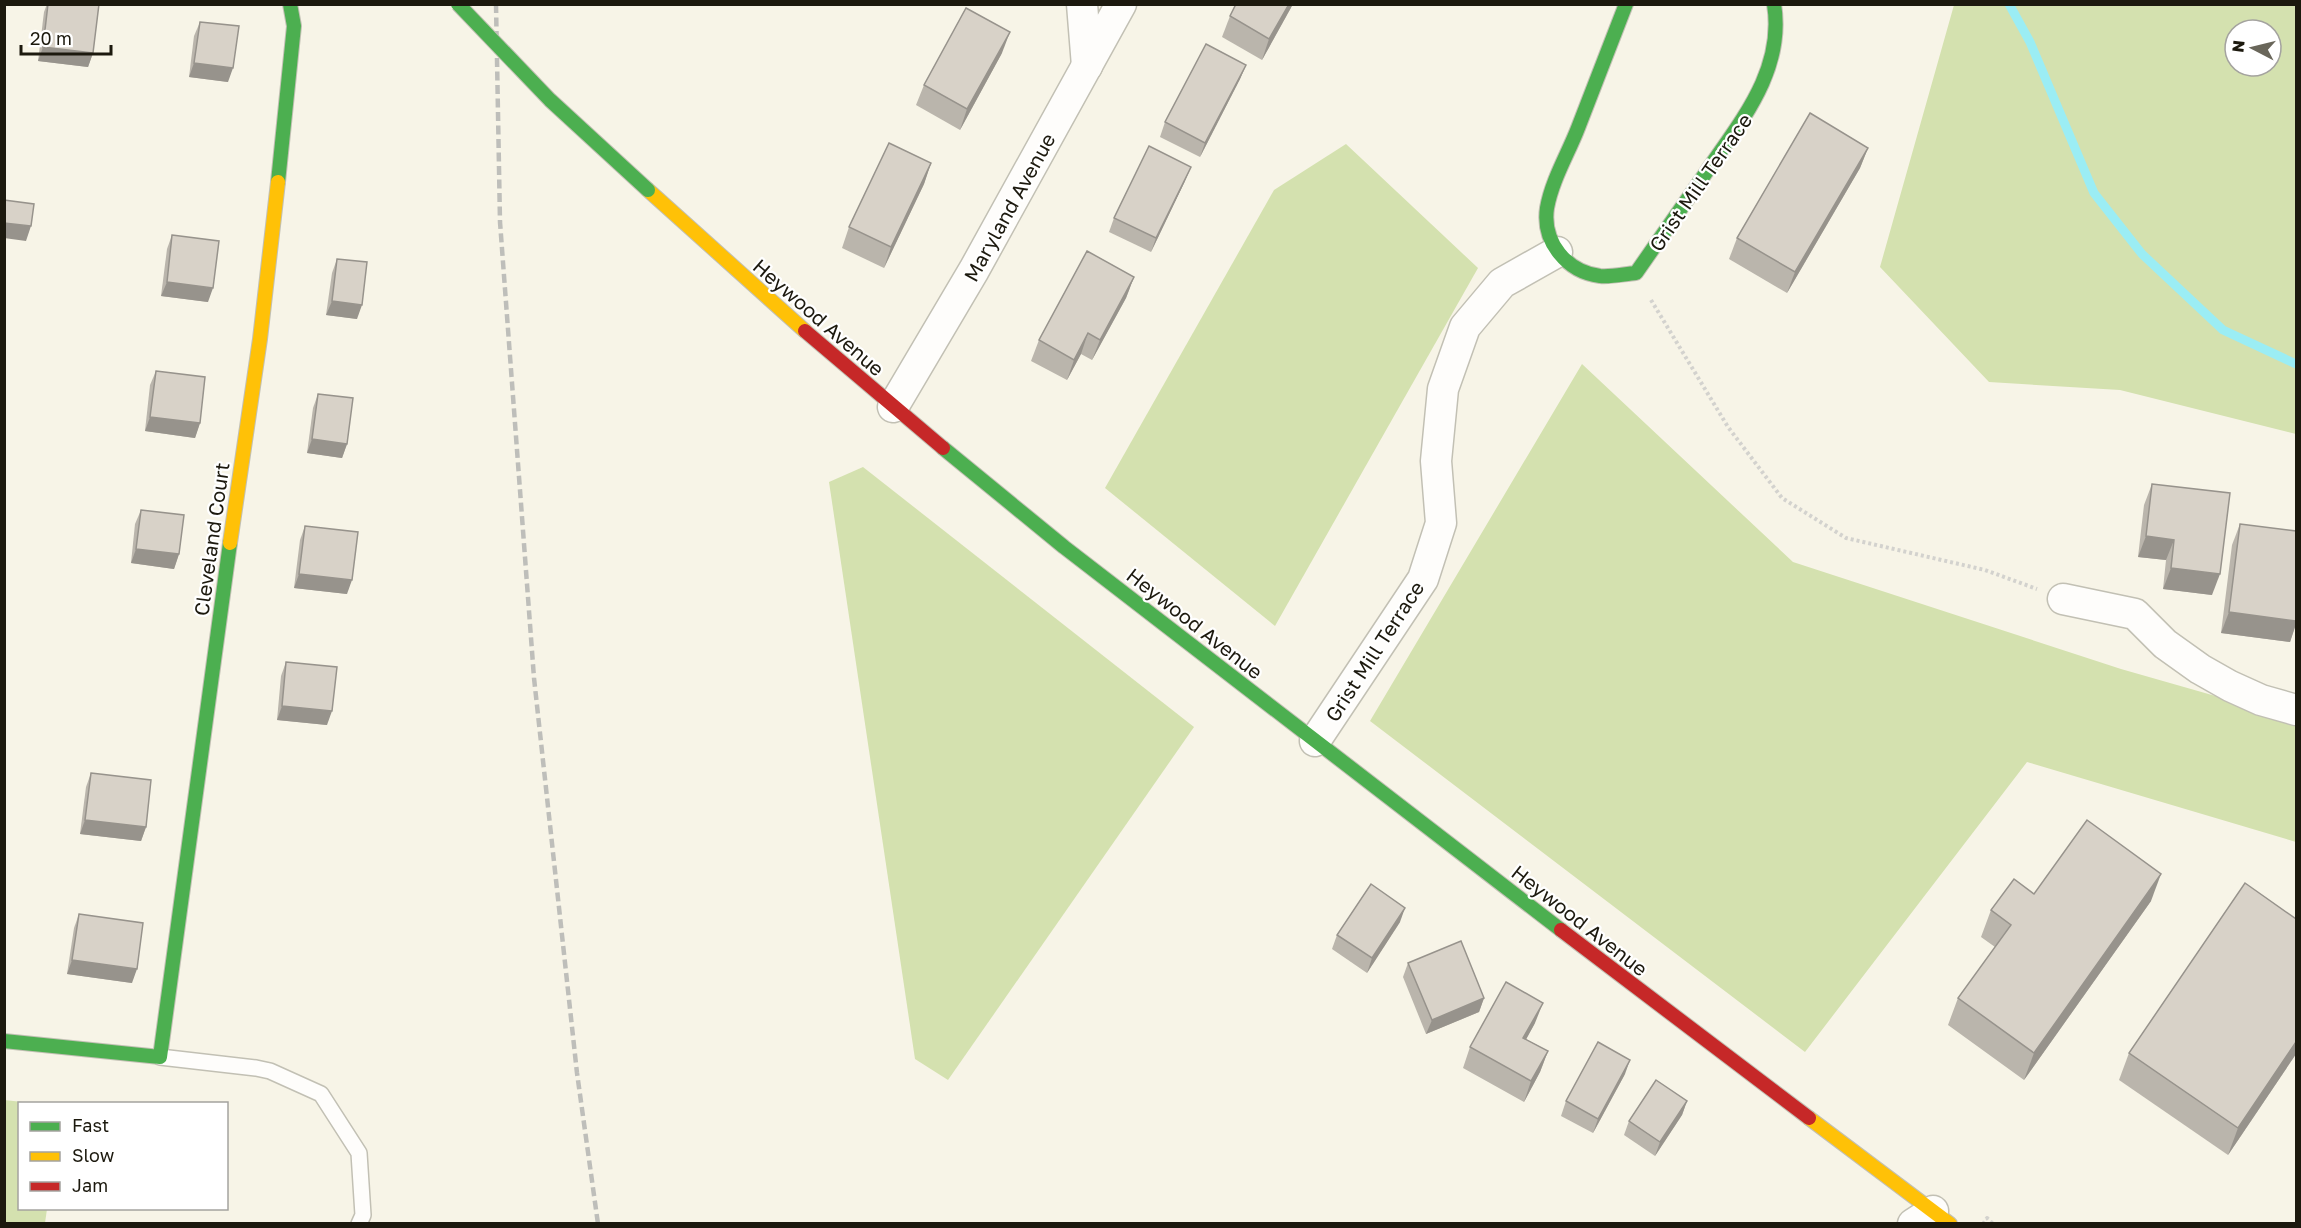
<svg xmlns="http://www.w3.org/2000/svg" width="2301" height="1228" font-family="'Golos Text',sans-serif">
	<rect width="100%" height="100%" fill="#f7f4e7"/>
	<!-- forest -->
	<g fill="#d4e1af" fill-rule="evenodd">
		<path d="M1954 5H2296V434L2120 390 1989 382 1880 267ZM2235 30H2271V66H2235Z"/>
		<polygon points="1346,144 1478,268 1275,626 1105,488 1274,190"/>
		<polygon points="1582,364 1793,562 2121,669 2296,719 2296,842 2027,762 1805,1052 1370,721"/>
		<polygon points="863,467 1194,727 948,1080 915,1059 829,482"/>
		<polygon points="4,1100 32,1103 20,1104 20,1208 47,1209 45,1223 5,1223"/>
	</g>
	<g fill="none" stroke-linecap="round" stroke-linejoin="round">
		<!-- stream -->
		<polyline stroke="#9bedf4" stroke-width="9" points="2009,4 2030,42 2094,193 2142,254 2223,330 2296,364"/>
		<!-- lane casing -->
		<g stroke="#c2c0b4" stroke-width="18">
			<polyline id="lane" points="160,1057 256,1068 270,1071 321,1094 359,1153 363,1215 359,1224"/>
		</g>
		<!-- street casing -->
		<g stroke="#c2c0b4" stroke-width="33">
			<g id="street">
				<polyline points="1082,4 1087,66"/>
				<polyline points="893,407 974,270 1121,4"/>
				<polyline points="2063,599 2135,614 2165,644 2200,669 2230,686 2261,700 2296,710"/>
				<polyline points="1315,741 1423,579 1441,523 1436,461 1443,389 1465,327 1502,283 1557,252"/>
				<polyline points="1913,1224 1933,1211"/>
			</g>
		</g>
		<!-- fast casing -->
		<g stroke="#c2c0b4" stroke-width="16">
			<g id="fast">
				<path d="M1626 4C1610 45 1594 86 1578 128 1568 154 1552 180 1547 208 1542 242 1567 272 1600 276 1612 277 1624 274 1636 273 1659 240 1682 207 1705 174 1740 122 1785 71 1774 4"/>
				<polyline points="278,182 294,26 290,4"/>
				<polyline points="943,448 1064,547 1561,930"/>
				<polyline points="4,1041 160,1057 230,543"/>
			</g>
		</g>
		<!-- slow casing -->
		<g stroke="#c2c0b4" stroke-width="16">
			<g id="slow">
				<polyline points="648,190 805,331"/>
				<polyline points="230,543 260,339 278,182"/>
				<polyline points="1809,1118 1950,1224"/>
			</g>
		</g>
		<!-- jam casing -->
		<g stroke="#c2c0b4" stroke-width="16">
			<g id="jam">
				<polyline points="805,331 943,448"/>
				<polyline points="1561,930 1809,1118"/>
			</g>
		</g>
		<!-- path -->
		<g stroke="#d3d2ce" stroke-width="4" stroke-dasharray="3 3" stroke-linecap="butt">
			<polyline points="1651,300 1728,427 1782,498 1846,538 1985,570 2037,589"/>
			<polyline points="1983,1224 1987,1218 1993,1224"/>
		</g>
		<!-- lane -->
		<use href="#lane" stroke="#fefdfb" stroke-width="15"/>
		<!-- street -->
		<use href="#street" stroke="#fefdfb" stroke-width="30"/>
		<!-- fast -->
		<use href="#fast" stroke="#4caf50" stroke-width="14"/>
		<!-- slow -->
		<use href="#slow" stroke="#ffc107" stroke-width="14"/>
		<!-- jam -->
		<use href="#jam" stroke="#c62828" stroke-width="14"/>
		<!-- rail -->
		<polyline stroke="#bebeba" stroke-width="4.5" stroke-dasharray="9 4.5" stroke-linecap="butt" points="496,4 500,222 534,678 577,1073 598,1224"/>
		<!-- fast-bridge casing -->
		<g stroke="#c2c0b4" stroke-width="16" stroke-linecap="butt">
			<polyline id="fast-bridge" points="458,4 550,100 648,190"/>
		</g>
		<!-- fast-bridge -->
		<use href="#fast-bridge" stroke="#4caf50" stroke-width="14"/>
	</g>
	<!-- wall -->
	<g fill="#bab5ac">
		<polygon points="47,4 99,4 93,53 88,67 38,61 44,12"/>
		<polygon points="1293,4 1262,60 1222,37 1230,16"/>
		<polygon points="200,22 228,82 189,77 194,36"/>
		<polygon points="1002,53 960,130 916,105 924,85"/>
		<polygon points="1246,65 1240,79 1200,157 1160,137 1165,122"/>
		<polygon points="1868,148 1860,168 1787,293 1729,259 1737,238"/>
		<polygon points="931,163 924,184 884,268 842,248 849,227"/>
		<polygon points="1185,181 1151,252 1109,232 1114,218"/>
		<polygon points="172,235 208,302 161,296 167,249"/>
		<polygon points="337,259 357,319 326,315 332,273"/>
		<polygon points="1134,277 1126,298 1092,360 1081,354 1067,380 1031,361 1039,340"/>
		<polygon points="156,371 200,423 195,438 145,431 150,385"/>
		<polygon points="318,394 347,444 342,458 307,453 313,408"/>
		<polygon points="2152,484 2212,595 2163,589 2166,560 2138,557 2144,505"/>
		<polygon points="141,510 179,554 174,569 131,563 135,524"/>
		<polygon points="2240,524 2296,531 2296,624 2290,642 2221,633 2232,545"/>
		<polygon points="305,526 347,594 294,588 300,540"/>
		<polygon points="286,662 327,725 277,720 281,676"/>
		<polygon points="91,773 146,827 141,841 80,834 86,787"/>
		<polygon points="2034,894 2151,901 2024,1080 1948,1025 1958,998 1995,947 1981,937 1991,910"/>
		<polygon points="79,914 132,983 67,974 74,928"/>
		<polygon points="2296,919 2296,1054 2228,1155 2119,1080 2129,1053"/>
		<polygon points="1400,922 1367,973 1332,949 1337,935"/>
		<polygon points="1408,963 1484,998 1479,1012 1426,1034 1403,977"/>
		<polygon points="1535,1023 1526,1039 1548,1051 1540,1072 1524,1102 1463,1068 1470,1047"/>
		<polygon points="1625,1074 1593,1133 1561,1116 1566,1101"/>
		<polygon points="1687,1101 1682,1115 1655,1156 1624,1135 1629,1121"/>
	</g>
	<!-- shaded-wall -->
	<g fill="#97938c">
		<polygon points="1289,4 1293,4 1262,60 1269,39"/>
		<polygon points="1010,32 1002,53 960,130 967,109"/>
		<polygon points="43,47 93,53 88,67 38,61"/>
		<polygon points="194,63 233,68 228,82 189,77"/>
		<polygon points="1246,65 1240,79 1200,157 1205,143"/>
		<polygon points="1868,148 1860,168 1787,293 1795,272"/>
		<polygon points="931,163 924,184 884,268 891,247"/>
		<polygon points="1191,167 1185,181 1151,252 1156,238"/>
		<polygon points="4,223 31,226 26,241 4,238"/>
		<polygon points="1134,277 1126,298 1092,360 1100,340"/>
		<polygon points="167,282 213,288 208,302 161,296"/>
		<polygon points="332,301 362,305 357,319 326,315"/>
		<polygon points="1088,333 1081,354 1067,380 1074,360"/>
		<polygon points="150,417 200,423 195,438 145,431"/>
		<polygon points="312,439 347,444 342,458 307,453"/>
		<polygon points="2146,536 2174,540 2166,560 2138,557"/>
		<polygon points="136,549 179,554 174,569 131,563"/>
		<polygon points="2171,568 2220,574 2212,595 2163,589"/>
		<polygon points="299,574 352,580 347,594 294,588"/>
		<polygon points="2229,612 2296,621 2296,624 2290,642 2221,633"/>
		<polygon points="282,706 332,711 327,725 277,720"/>
		<polygon points="85,820 146,827 141,841 80,834"/>
		<polygon points="2161,874 2151,901 2024,1080 2034,1053"/>
		<polygon points="1405,908 1400,922 1367,973 1372,958"/>
		<polygon points="72,960 137,969 132,983 67,974"/>
		<polygon points="1484,998 1479,1012 1426,1034 1432,1020"/>
		<polygon points="1543,1003 1535,1023 1516,1058 1523,1038"/>
		<polygon points="2296,1042 2296,1054 2228,1155 2238,1128"/>
		<polygon points="1548,1051 1540,1072 1524,1102 1531,1081"/>
		<polygon points="1630,1060 1625,1074 1593,1133 1598,1119"/>
		<polygon points="1687,1101 1682,1115 1655,1156 1660,1142"/>
	</g>
	<!-- building -->
	<g fill="#d8d2c8" stroke="#97938c" stroke-width="1.5">
		<polygon points="48,4 99,4 93,53 43,47"/>
		<polygon points="1236,4 1289,4 1269,39 1230,16"/>
		<polygon points="966,8 1010,32 967,109 924,85"/>
		<polygon points="200,22 239,26 233,68 194,63"/>
		<polygon points="1206,44 1246,65 1205,143 1165,122"/>
		<polygon points="1810,113 1868,148 1795,272 1737,238"/>
		<polygon points="889,143 931,163 891,247 849,227"/>
		<polygon points="1149,146 1191,167 1156,238 1114,218"/>
		<polygon points="4,200 34,204 31,226 4,223"/>
		<polygon points="172,235 219,241 213,288 167,282"/>
		<polygon points="1087,251 1134,277 1100,340 1088,333 1074,360 1039,340"/>
		<polygon points="337,259 367,262 362,305 332,301"/>
		<polygon points="156,371 205,377 200,423 150,417"/>
		<polygon points="318,394 353,398 347,444 312,439"/>
		<polygon points="2152,484 2230,493 2220,574 2171,568 2174,540 2146,536"/>
		<polygon points="141,510 184,515 179,554 136,549"/>
		<polygon points="2240,524 2296,531 2296,621 2229,612"/>
		<polygon points="305,526 358,532 352,580 299,574"/>
		<polygon points="286,662 337,667 332,711 282,706"/>
		<polygon points="91,773 151,780 146,827 85,820"/>
		<polygon points="2087,820 2161,874 2034,1053 1958,998 2011,925 1991,910 2014,879 2034,894"/>
		<polygon points="2245,883 2296,919 2296,1042 2238,1128 2129,1053"/>
		<polygon points="1371,884 1405,908 1372,958 1337,935"/>
		<polygon points="79,914 143,923 137,969 72,960"/>
		<polygon points="1461,941 1484,998 1432,1020 1408,963"/>
		<polygon points="1506,982 1543,1003 1523,1038 1548,1051 1531,1081 1470,1047"/>
		<polygon points="1598,1042 1630,1060 1598,1119 1566,1101"/>
		<polygon points="1656,1080 1687,1101 1660,1142 1629,1121"/>
	</g>
	<g text-anchor="middle" dominant-baseline="central" stroke-width="4.5" stroke-linejoin="round" paint-order="stroke">
		<!-- street labels -->
		<g font-size="20" fill="#1c190e" stroke="#fff">
			<text transform="translate(1700 182) rotate(-55)">Grist Mill Terrace</text>
			<text transform="translate(1009 207) rotate(-61)">Maryland Avenue</text>
			<text transform="translate(819 317) rotate(41)">Heywood Avenue</text>
			<text transform="translate(211 539) rotate(-82)">Cleveland Court</text>
			<text transform="translate(1195 623) rotate(38)">Heywood Avenue</text>
			<text transform="translate(1374 651) rotate(-57)">Grist Mill Terrace</text>
			<text transform="translate(1580 920) rotate(38)">Heywood Avenue</text>
		</g>
	</g>
	<!-- border -->
	<rect width="2301" height="1228" fill="none" stroke="#1c190e" stroke-width="12"/>
	<!-- legend -->
	<rect x="18" y="1102" width="210" height="108" fill="#ffffff" stroke="#a4a39f" stroke-width="1.5"/>
	<rect x="30" y="1122" width="30" height="9" fill="#4caf50" stroke="#a4a39f" stroke-width="1.5"/>
	<text x="72" y="1132" font-size="18" fill="#1c190e">Fast</text>
	<rect x="30" y="1152" width="30" height="9" fill="#ffc107" stroke="#a4a39f" stroke-width="1.5"/>
	<text x="72" y="1162" font-size="18" fill="#1c190e">Slow</text>
	<rect x="30" y="1182" width="30" height="9" fill="#c62828" stroke="#a4a39f" stroke-width="1.5"/>
	<text x="72" y="1192" font-size="18" fill="#1c190e">Jam</text>
	<!-- north arrow -->
	<g transform="translate(2253 48) rotate(277)"><circle r="28" fill="#ffffff" stroke="#a4a39f" stroke-width="1.5"/>
	<path d="M0-4.5L10 22L0 15L-10 22Z" fill="#69665a"/>
	<text y="-9" font-size="16" font-weight="bold" text-anchor="middle" fill="#1c190e">N</text>
	</g>
	<!-- scale -->
	<path d="M21 45v9h90v-9" fill="none" stroke="#1c190e" stroke-width="3"/>
	<text x="30" y="45" font-size="18" fill="#1c190e" stroke="#ffffff" stroke-width="4.5" paint-order="stroke">20 m</text>
</svg>
